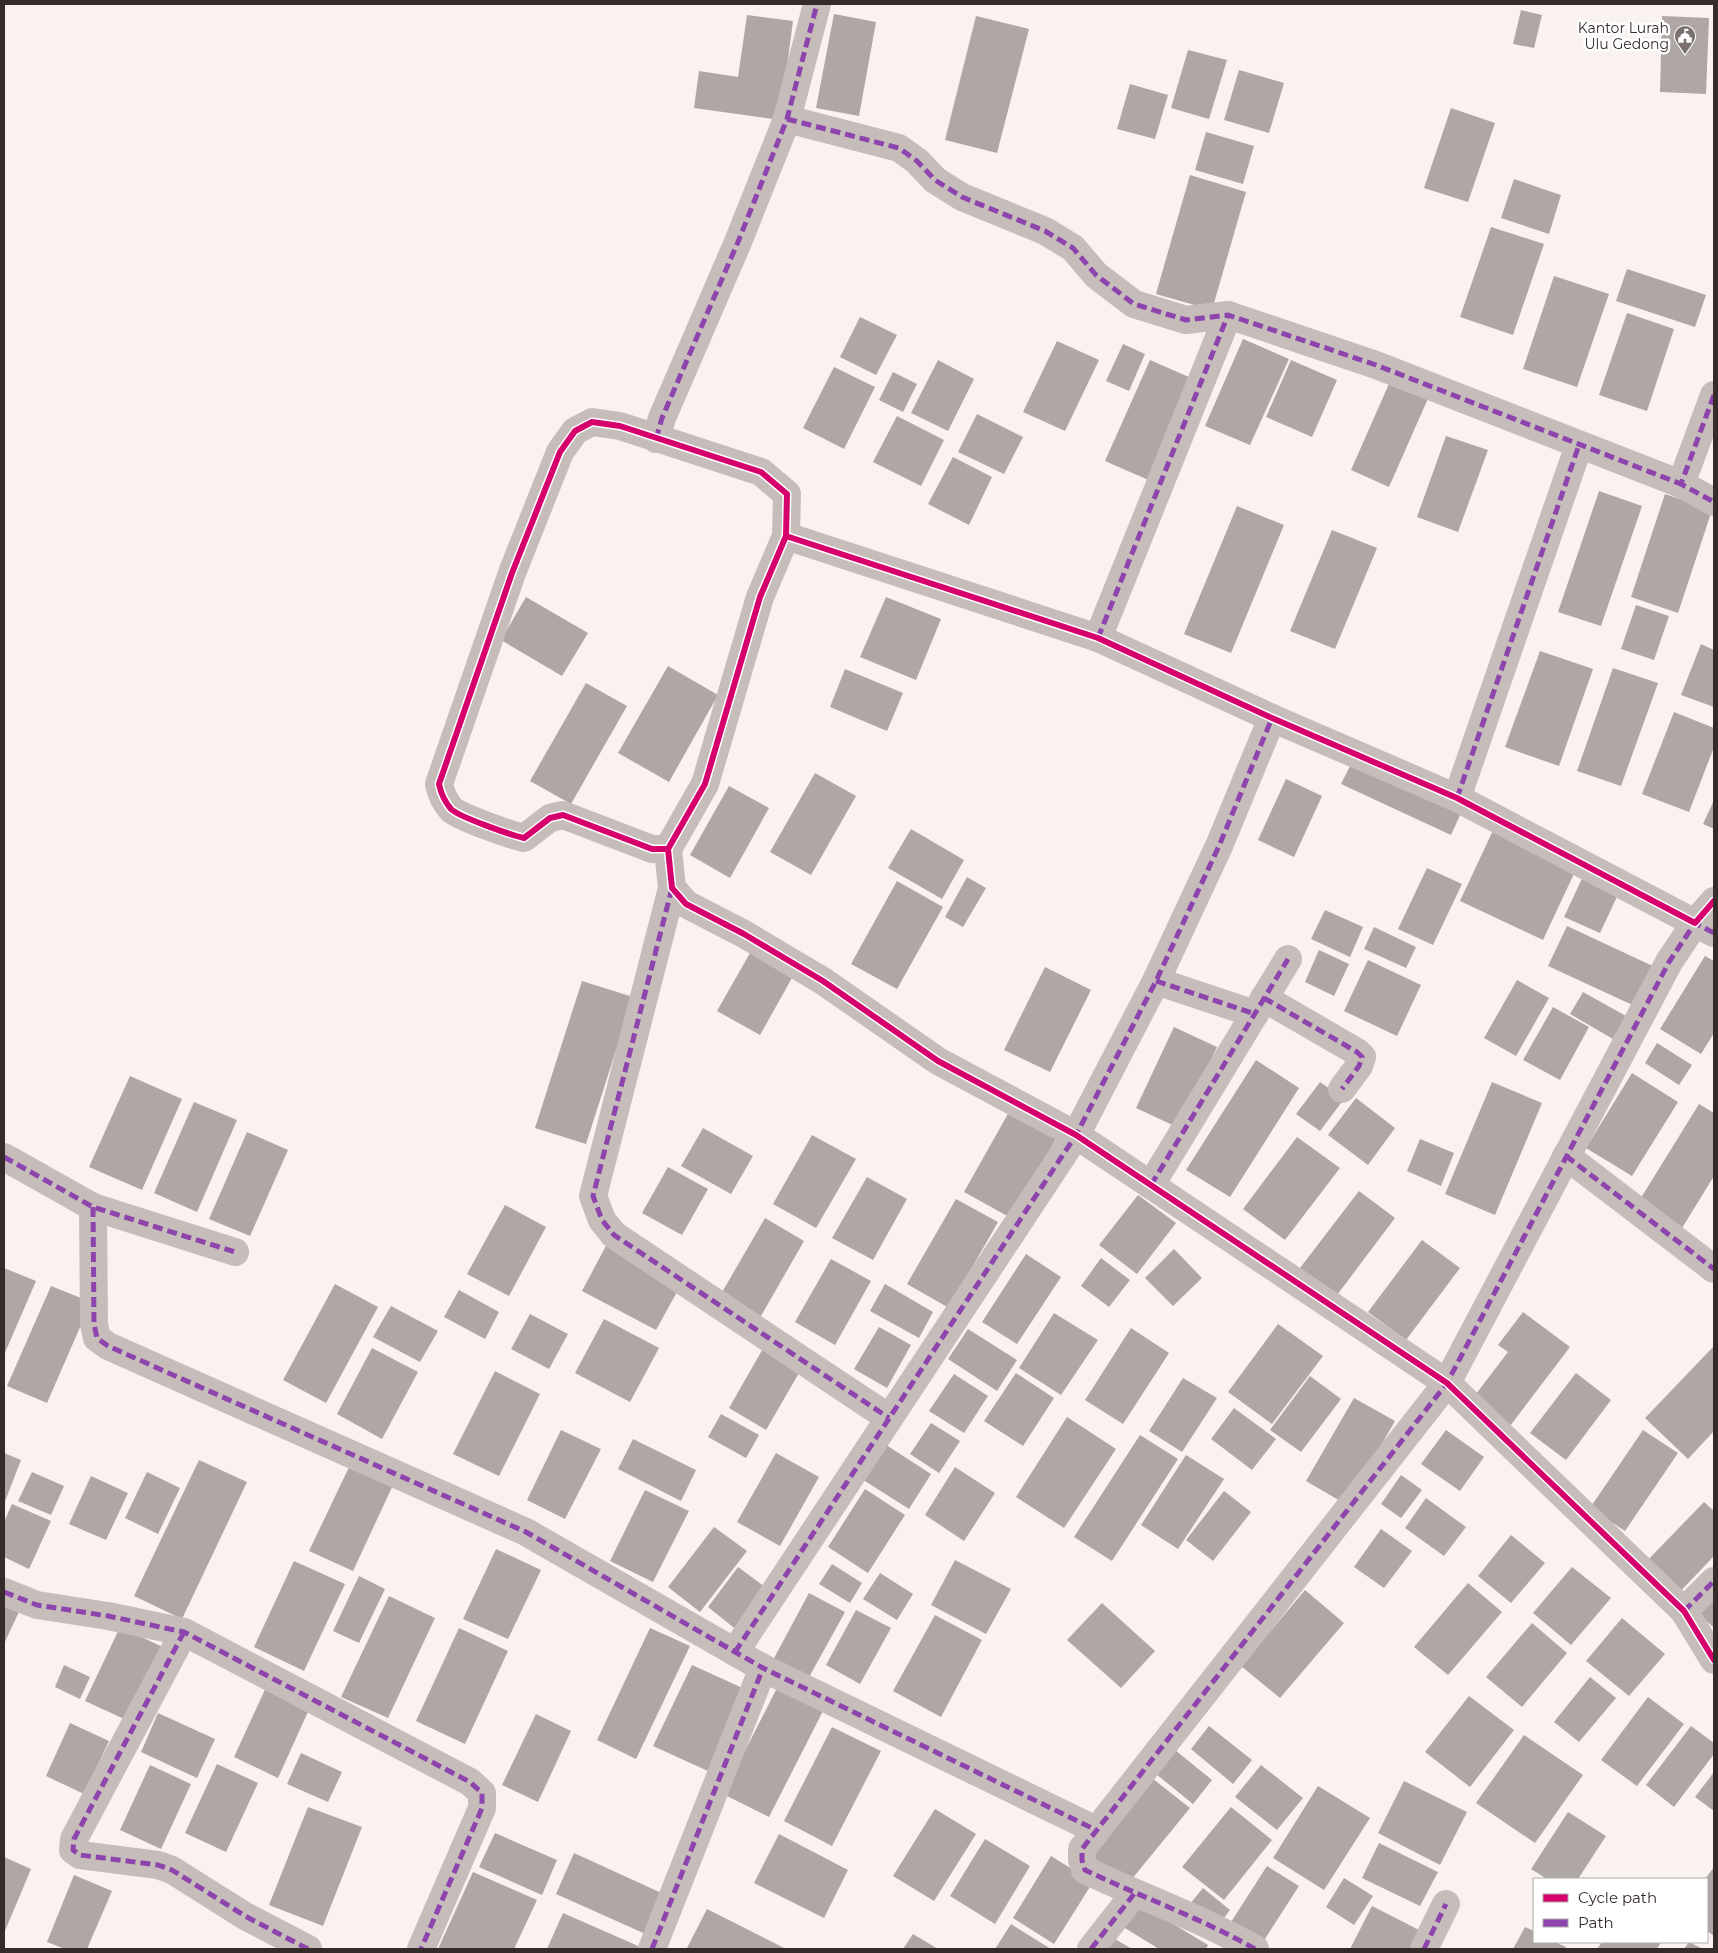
<svg xmlns="http://www.w3.org/2000/svg" width="1718" height="1953" font-family="Montserrat,sans-serif">
	<rect width="100%" height="100%" fill="#faf2f0"/>
	<!-- building -->
	<g fill="#aea7a5">
		<polygon points="1521,10 1542,15 1534,48 1513,44"/>
		<polygon points="834,14 876,22 859,116 816,108"/>
		<polygon points="747,15 793,21 780,120 694,108 699,71 738,77"/>
		<polygon points="976,16 1029,29 997,153 945,140"/>
		<polygon points="1662,16 1709,18 1706,94 1660,92"/>
		<polygon points="1188,50 1227,60 1209,119 1171,108"/>
		<polygon points="1239,70 1284,83 1269,133 1224,120"/>
		<polygon points="1130,84 1168,95 1155,139 1117,129"/>
		<polygon points="1451,108 1495,123 1468,202 1424,188"/>
		<polygon points="1206,132 1254,146 1243,184 1195,170"/>
		<polygon points="1190,175 1246,192 1212,310 1156,294"/>
		<polygon points="1514,179 1561,195 1549,234 1501,218"/>
		<polygon points="1491,227 1544,244 1513,335 1460,317"/>
		<polygon points="1627,269 1706,295 1695,327 1616,301"/>
		<polygon points="1554,276 1609,294 1577,387 1523,369"/>
		<polygon points="1627,313 1674,329 1647,411 1599,395"/>
		<polygon points="860,317 897,335 876,375 840,357"/>
		<polygon points="1243,339 1289,359 1250,445 1205,426"/>
		<polygon points="1057,341 1099,360 1065,431 1023,412"/>
		<polygon points="1123,344 1145,354 1129,391 1106,381"/>
		<polygon points="938,360 974,379 948,431 911,413"/>
		<polygon points="1150,360 1198,381 1153,482 1105,461"/>
		<polygon points="1291,360 1337,380 1312,437 1266,417"/>
		<polygon points="834,367 875,387 844,449 803,428"/>
		<polygon points="893,372 917,384 903,412 879,400"/>
		<polygon points="1392,377 1430,394 1389,487 1351,470"/>
		<polygon points="977,414 1023,437 1004,474 958,452"/>
		<polygon points="897,416 944,440 921,486 873,462"/>
		<polygon points="1446,436 1488,450 1458,532 1417,517"/>
		<polygon points="953,457 992,477 969,525 928,504"/>
		<polygon points="1599,491 1642,506 1601,626 1558,612"/>
		<polygon points="1665,494 1712,510 1678,613 1631,597"/>
		<polygon points="1237,506 1284,525 1231,653 1184,634"/>
		<polygon points="1332,530 1377,548 1335,649 1290,631"/>
		<polygon points="526,597 588,633 562,676 501,640"/>
		<polygon points="886,597 941,619 916,680 860,657"/>
		<polygon points="1636,605 1669,616 1654,660 1621,649"/>
		<polygon points="1701,644 1714,650 1714,707 1681,695"/>
		<polygon points="1540,651 1593,669 1559,766 1505,747"/>
		<polygon points="668,666 718,695 669,782 618,753"/>
		<polygon points="1613,668 1658,683 1621,786 1577,771"/>
		<polygon points="845,669 903,693 887,731 830,707"/>
		<polygon points="586,683 627,706 571,804 530,781"/>
		<polygon points="1674,712 1714,728 1714,747 1689,812 1642,794"/>
		<polygon points="1353,760 1462,811 1451,835 1341,784"/>
		<polygon points="815,773 856,796 811,875 770,852"/>
		<polygon points="1286,779 1322,796 1294,857 1258,840"/>
		<polygon points="729,786 769,808 730,878 690,855"/>
		<polygon points="1714,800 1714,829 1703,824"/>
		<polygon points="1496,824 1579,863 1543,940 1460,901"/>
		<polygon points="911,829 964,860 942,899 888,868"/>
		<polygon points="1427,868 1462,884 1433,945 1398,929"/>
		<polygon points="1586,870 1622,886 1600,933 1564,917"/>
		<polygon points="967,877 986,888 963,927 945,917"/>
		<polygon points="897,881 943,907 897,989 851,964"/>
		<polygon points="1325,910 1363,927 1350,957 1311,939"/>
		<polygon points="1567,926 1657,968 1639,1008 1548,966"/>
		<polygon points="1374,927 1416,947 1406,968 1364,949"/>
		<polygon points="754,946 797,969 760,1035 717,1011"/>
		<polygon points="1319,950 1349,964 1334,996 1305,982"/>
		<polygon points="1705,956 1714,961 1714,1033 1701,1054 1660,1029"/>
		<polygon points="1368,960 1421,985 1397,1036 1344,1011"/>
		<polygon points="1045,967 1091,990 1050,1072 1004,1050"/>
		<polygon points="1517,980 1549,998 1516,1056 1484,1038"/>
		<polygon points="582,981 633,997 586,1144 535,1128"/>
		<polygon points="1583,992 1626,1016 1613,1039 1570,1014"/>
		<polygon points="1553,1007 1589,1027 1560,1080 1523,1060"/>
		<polygon points="1174,1027 1217,1047 1179,1128 1136,1108"/>
		<polygon points="1657,1043 1692,1065 1679,1085 1645,1063"/>
		<polygon points="1256,1060 1299,1088 1230,1197 1186,1170"/>
		<polygon points="1632,1073 1678,1102 1632,1176 1586,1148"/>
		<polygon points="130,1076 182,1099 142,1190 89,1167"/>
		<polygon points="1320,1082 1344,1099 1320,1131 1296,1114"/>
		<polygon points="1492,1082 1542,1103 1495,1215 1445,1194"/>
		<polygon points="1356,1098 1395,1128 1368,1165 1328,1135"/>
		<polygon points="194,1102 237,1120 197,1212 154,1193"/>
		<polygon points="1699,1104 1714,1113 1714,1176 1682,1228 1639,1201"/>
		<polygon points="1009,1112 1056,1139 1011,1218 964,1192"/>
		<polygon points="703,1128 753,1156 731,1194 681,1166"/>
		<polygon points="247,1132 288,1150 250,1236 209,1219"/>
		<polygon points="812,1135 856,1159 816,1228 773,1204"/>
		<polygon points="1297,1137 1340,1168 1285,1240 1243,1209"/>
		<polygon points="1420,1139 1454,1153 1441,1186 1407,1171"/>
		<polygon points="668,1167 708,1189 682,1235 642,1213"/>
		<polygon points="867,1177 907,1199 873,1260 832,1238"/>
		<polygon points="1359,1191 1395,1218 1337,1295 1300,1268"/>
		<polygon points="1138,1195 1176,1223 1137,1274 1099,1245"/>
		<polygon points="956,1199 998,1222 949,1308 907,1284"/>
		<polygon points="505,1205 546,1227 509,1296 467,1274"/>
		<polygon points="765,1218 804,1241 761,1316 721,1294"/>
		<polygon points="1422,1240 1460,1268 1406,1340 1368,1312"/>
		<polygon points="608,1242 683,1281 656,1330 582,1291"/>
		<polygon points="1174,1249 1202,1278 1173,1306 1145,1278"/>
		<polygon points="1026,1254 1061,1277 1017,1344 982,1322"/>
		<polygon points="1101,1258 1130,1280 1109,1307 1081,1286"/>
		<polygon points="831,1259 871,1281 835,1345 795,1322"/>
		<polygon points="4,1268 36,1281 4,1355"/>
		<polygon points="335,1284 378,1307 326,1403 283,1380"/>
		<polygon points="885,1284 933,1312 919,1338 870,1311"/>
		<polygon points="51,1286 91,1302 47,1403 7,1386"/>
		<polygon points="459,1290 499,1312 485,1339 444,1317"/>
		<polygon points="391,1306 438,1331 420,1362 373,1337"/>
		<polygon points="1523,1312 1570,1347 1510,1426 1473,1398 1508,1352 1498,1345"/>
		<polygon points="1054,1313 1098,1340 1061,1395 1019,1368"/>
		<polygon points="530,1314 568,1334 549,1369 511,1349"/>
		<polygon points="604,1319 659,1348 630,1402 575,1373"/>
		<polygon points="1278,1324 1323,1356 1272,1424 1228,1392"/>
		<polygon points="879,1327 911,1345 887,1388 854,1369"/>
		<polygon points="1131,1328 1169,1353 1123,1424 1085,1400"/>
		<polygon points="968,1329 1017,1360 997,1391 948,1359"/>
		<polygon points="765,1345 803,1366 766,1430 729,1408"/>
		<polygon points="1714,1346 1714,1431 1688,1459 1645,1418"/>
		<polygon points="372,1348 418,1372 382,1439 337,1414"/>
		<polygon points="495,1371 540,1394 499,1476 453,1454"/>
		<polygon points="1016,1373 1054,1398 1023,1446 984,1421"/>
		<polygon points="1576,1373 1611,1400 1566,1460 1530,1433"/>
		<polygon points="954,1374 988,1396 964,1433 929,1411"/>
		<polygon points="1310,1376 1341,1399 1301,1452 1270,1430"/>
		<polygon points="1183,1378 1217,1398 1182,1452 1149,1431"/>
		<polygon points="1354,1398 1395,1421 1347,1505 1306,1481"/>
		<polygon points="1234,1408 1276,1439 1252,1470 1211,1439"/>
		<polygon points="721,1414 759,1435 746,1458 708,1437"/>
		<polygon points="1067,1417 1116,1449 1064,1528 1016,1497"/>
		<polygon points="931,1423 960,1441 939,1473 910,1454"/>
		<polygon points="561,1430 601,1449 565,1519 527,1500"/>
		<polygon points="1446,1430 1484,1457 1460,1491 1421,1464"/>
		<polygon points="1643,1430 1678,1453 1625,1531 1590,1508"/>
		<polygon points="1140,1435 1178,1459 1112,1561 1074,1537"/>
		<polygon points="633,1439 696,1470 681,1501 618,1469"/>
		<polygon points="880,1441 931,1474 909,1509 857,1476"/>
		<polygon points="4,1453 21,1460 4,1504"/>
		<polygon points="776,1453 819,1477 780,1546 737,1522"/>
		<polygon points="1186,1455 1224,1479 1178,1549 1141,1525"/>
		<polygon points="199,1460 247,1482 182,1619 134,1596"/>
		<polygon points="351,1463 394,1483 353,1571 309,1551"/>
		<polygon points="955,1467 995,1493 964,1541 925,1515"/>
		<polygon points="32,1472 64,1486 51,1515 18,1501"/>
		<polygon points="147,1472 180,1488 158,1534 125,1518"/>
		<polygon points="1401,1475 1422,1490 1401,1518 1381,1504"/>
		<polygon points="91,1476 128,1493 106,1540 69,1524"/>
		<polygon points="865,1489 905,1515 868,1573 828,1547"/>
		<polygon points="645,1490 689,1511 653,1582 610,1561"/>
		<polygon points="1224,1491 1251,1512 1213,1561 1186,1540"/>
		<polygon points="1426,1498 1466,1527 1444,1556 1405,1528"/>
		<polygon points="1704,1502 1714,1511 1714,1556 1676,1596 1643,1565"/>
		<polygon points="12,1504 51,1521 29,1569 4,1557 4,1522"/>
		<polygon points="714,1527 747,1551 700,1612 668,1587"/>
		<polygon points="1381,1529 1412,1551 1384,1588 1354,1567"/>
		<polygon points="1511,1535 1545,1563 1511,1603 1478,1576"/>
		<polygon points="496,1549 541,1570 508,1639 463,1619"/>
		<polygon points="955,1560 1011,1589 986,1634 931,1605"/>
		<polygon points="294,1561 345,1584 304,1671 254,1647"/>
		<polygon points="832,1564 862,1583 850,1603 819,1584"/>
		<polygon points="738,1567 769,1590 738,1631 708,1607"/>
		<polygon points="1572,1567 1611,1598 1571,1645 1533,1613"/>
		<polygon points="880,1573 913,1594 897,1620 863,1599"/>
		<polygon points="359,1576 385,1589 359,1643 333,1631"/>
		<polygon points="1468,1583 1502,1612 1448,1675 1414,1647"/>
		<polygon points="1714,1585 1714,1628 1692,1608"/>
		<polygon points="1305,1590 1344,1623 1280,1698 1241,1666"/>
		<polygon points="809,1593 845,1612 808,1679 773,1660"/>
		<polygon points="4,1595 23,1603 4,1644"/>
		<polygon points="389,1596 435,1618 388,1718 341,1697"/>
		<polygon points="1102,1603 1155,1651 1121,1688 1067,1640"/>
		<polygon points="856,1610 891,1628 860,1684 826,1665"/>
		<polygon points="935,1615 982,1640 941,1717 893,1691"/>
		<polygon points="1622,1618 1665,1654 1629,1696 1586,1661"/>
		<polygon points="1532,1623 1567,1653 1522,1707 1486,1677"/>
		<polygon points="120,1627 167,1649 133,1723 85,1701"/>
		<polygon points="459,1628 508,1651 465,1744 416,1721"/>
		<polygon points="650,1628 690,1646 636,1759 597,1740"/>
		<polygon points="64,1665 90,1677 80,1699 55,1687"/>
		<polygon points="692,1665 747,1690 708,1771 653,1746"/>
		<polygon points="1590,1677 1616,1698 1579,1742 1554,1722"/>
		<polygon points="268,1683 312,1703 278,1778 234,1757"/>
		<polygon points="777,1688 823,1711 769,1817 723,1794"/>
		<polygon points="1469,1696 1514,1730 1470,1787 1425,1752"/>
		<polygon points="1648,1697 1684,1724 1637,1786 1601,1760"/>
		<polygon points="158,1713 215,1739 197,1778 141,1752"/>
		<polygon points="536,1714 571,1731 538,1802 502,1785"/>
		<polygon points="70,1723 109,1741 84,1794 46,1776"/>
		<polygon points="1209,1726 1252,1760 1233,1784 1191,1749"/>
		<polygon points="1691,1726 1714,1743 1714,1754 1674,1807 1646,1785"/>
		<polygon points="832,1727 881,1751 832,1846 784,1821"/>
		<polygon points="1524,1735 1583,1775 1535,1843 1476,1803"/>
		<polygon points="1175,1750 1212,1780 1193,1804 1156,1774"/>
		<polygon points="301,1753 342,1772 328,1802 287,1784"/>
		<polygon points="217,1764 258,1783 226,1852 185,1833"/>
		<polygon points="150,1765 191,1784 161,1849 120,1830"/>
		<polygon points="1261,1765 1303,1798 1277,1830 1235,1797"/>
		<polygon points="1714,1772 1714,1811 1695,1797"/>
		<polygon points="1153,1779 1190,1808 1127,1885 1091,1856"/>
		<polygon points="1404,1781 1467,1812 1440,1865 1378,1833"/>
		<polygon points="1318,1786 1370,1818 1324,1890 1273,1858"/>
		<polygon points="308,1807 362,1827 323,1926 269,1905"/>
		<polygon points="1231,1807 1272,1840 1224,1900 1182,1867"/>
		<polygon points="935,1809 976,1834 934,1901 893,1876"/>
		<polygon points="1568,1812 1606,1836 1578,1879 1547,1879 1531,1869"/>
		<polygon points="495,1833 557,1860 542,1895 479,1867"/>
		<polygon points="779,1834 848,1870 824,1918 754,1883"/>
		<polygon points="985,1839 1030,1866 995,1924 950,1896"/>
		<polygon points="1379,1843 1438,1872 1420,1906 1362,1878"/>
		<polygon points="574,1853 668,1896 650,1936 556,1894"/>
		<polygon points="1051,1856 1093,1882 1054,1944 1013,1918"/>
		<polygon points="4,1857 31,1869 5,1931 4,1930"/>
		<polygon points="1267,1866 1299,1886 1263,1942 1231,1922"/>
		<polygon points="1714,1867 1714,1936 1707,1931 1707,1879 1705,1879"/>
		<polygon points="473,1872 537,1900 514,1949 438,1949"/>
		<polygon points="74,1875 112,1891 87,1949 65,1949 47,1942"/>
		<polygon points="1344,1878 1373,1896 1354,1925 1326,1907"/>
		<polygon points="1203,1888 1230,1910 1217,1927 1189,1905"/>
		<polygon points="1135,1901 1208,1945 1206,1949 1159,1949 1120,1925"/>
		<polygon points="1372,1906 1427,1934 1419,1949 1350,1949"/>
		<polygon points="707,1909 786,1949 687,1948"/>
		<polygon points="563,1913 645,1949 547,1949"/>
		<polygon points="1011,1924 1051,1949 995,1949"/>
		<polygon points="1525,1927 1534,1931 1534,1942 1555,1942 1566,1947 1565,1949 1513,1949"/>
		<polygon points="913,1934 938,1949 903,1949"/>
		<polygon points="1108,1935 1132,1949 1099,1949"/>
		<polygon points="1602,1942 1661,1942 1657,1949 1597,1949"/>
		<polygon points="1689,1942 1703,1949 1684,1949"/>
	</g>
	<g fill="none" stroke-linecap="round" stroke-linejoin="round">
		<!-- street -->
		<g stroke="#c6bdbb" stroke-width="28">
			<polyline points="787,119 899,148 917,161 935,180 962,197 1045,231 1073,248 1096,275 1134,304 1186,320 1228,315 1246,321 1376,365 1681,484"/>
			<polyline points="1714,395 1681,484 1714,502"/>
			<polyline points="656,439 662,418 738,242 787,119 817,4"/>
			<polyline points="786,536 760,597 705,784 668,849 672,888 686,904 744,934 823,981 938,1061 1076,1135 1447,1383 1684,1611 1714,1660"/>
			<polyline points="1098,638 1228,315"/>
			<polyline points="1457,798 1579,445"/>
			<path d="M668 849H652L563 815 550 818 524 838C511 835 459 817 451 809 445 802 441 794 439 784L512 573 560 452 575 431 592 422 620 426 761 472 787 494 786 536 1098 638 1272 718 1457 798 1695 923 1714 901"/>
			<polyline points="672,888 593,1196 602,1220 614,1235 889,1418"/>
			<polyline points="1156,981 1255,1014"/>
			<polyline points="1264,998 1357,1052 1362,1057 1359,1066 1342,1089"/>
			<polyline points="1566,1156 1714,1269"/>
			<polyline points="4,1157 93,1207 235,1252"/>
			<polyline points="1151,1185 1288,959"/>
			<polyline points="93,1207 94,1324 97,1338 108,1346 526,1532 763,1668 1096,1830"/>
			<polyline points="4,1592 37,1605 108,1616 184,1632 470,1782 482,1793 482,1808 421,1949"/>
			<polyline points="1684,1611 1714,1581"/>
			<polyline points="184,1632 74,1839 73,1850 80,1855 158,1865 172,1870 245,1916 308,1949"/>
			<polyline points="735,1652 1076,1135 1156,981 1219,846 1272,718"/>
			<polyline points="652,1949 763,1668"/>
			<polyline points="1091,1949 1134,1894"/>
			<path d="M1255 1949C1201 1918 1141 1897 1085 1870L1082 1860V1849L1447 1383 1669 962 1695 923 1714 933"/>
			<polyline points="1424,1949 1446,1904"/>
		</g>
		<!-- quiet -->
		<g stroke="#8e44ad" stroke-width="5" stroke-dasharray="10 5" stroke-linecap="butt">
			<polyline points="787,119 899,148 917,161 935,180 962,197 1045,231 1073,248 1096,275 1134,304 1186,320 1228,315 1246,321 1376,365 1681,484"/>
			<polyline points="1714,395 1681,484 1714,502"/>
			<polyline points="656,439 662,418 738,242 787,119 817,4"/>
			<polyline points="1098,638 1228,315"/>
			<polyline points="1457,798 1579,445"/>
			<polyline points="672,888 593,1196 602,1220 614,1235 889,1418"/>
			<polyline points="1156,981 1255,1014"/>
			<polyline points="1264,998 1357,1052 1362,1057 1359,1066 1342,1089"/>
			<polyline points="1566,1156 1714,1269"/>
			<polyline points="4,1157 93,1207 235,1252"/>
			<polyline points="1151,1185 1288,959"/>
			<polyline points="93,1207 94,1324 97,1338 108,1346 526,1532 763,1668 1096,1830"/>
			<polyline points="4,1592 37,1605 108,1616 184,1632 470,1782 482,1793 482,1808 421,1949"/>
			<polyline points="1684,1611 1714,1581"/>
			<polyline points="184,1632 74,1839 73,1850 80,1855 158,1865 172,1870 245,1916 308,1949"/>
			<polyline points="735,1652 1076,1135 1156,981 1219,846 1272,718"/>
			<polyline points="652,1949 763,1668"/>
			<polyline points="1091,1949 1134,1894"/>
			<path d="M1255 1949C1201 1918 1141 1897 1085 1870L1082 1860V1849L1447 1383 1669 962 1695 923 1714 933"/>
			<polyline points="1424,1949 1446,1904"/>
		</g>
		<!-- cycleway casing -->
		<g stroke="#fff" stroke-width="9">
			<g id="cycleway">
				<polyline points="786,536 760,597 705,784 668,849 672,888 686,904 744,934 823,981 938,1061 1076,1135 1447,1383 1684,1611 1714,1660"/>
				<path d="M668 849H652L563 815 550 818 524 838C511 835 459 817 451 809 445 802 441 794 439 784L512 573 560 452 575 431 592 422 620 426 761 472 787 494 786 536 1098 638 1272 718 1457 798 1695 923 1714 901"/>
			</g>
		</g>
		<!-- cycleway -->
		<use href="#cycleway" stroke="#d6006c" stroke-width="6"/>
	</g>
	<!-- icons -->
	<defs>
		<g id="civic-pin" transform="scale(1.125)"><path d="M0 17L-7.5 6A9.5 9.5 0 1 1 7.5 6Z" fill="#7a716f" stroke="#fff"/><path d="M-.6-6.5H3V-4.5H.6V-3L4-1V1h2V6H-6V1h2V-1L-.6-3ZM-1.2 2.5V6h2.4V2.5Z" fill="#fff"/></g>
	</defs>
	<g fill-rule="evenodd">
		<use href="#civic-pin" x="1685" y="36"/>
	</g>
	<g text-anchor="middle" dominant-baseline="central" stroke-width="5" stroke-linejoin="round" paint-order="stroke">
		<!-- poi labels -->
		<g font-size="14" fill="#352c2a" stroke="#fff" text-anchor="end">
			<text x="1669" y="28">Kantor Lurah<tspan x="1669" dy="16">Ulu Gedong</tspan></text>
		</g>
	</g>
	<!-- border -->
	<rect width="1718" height="1953" fill="none" stroke="#352c2a" stroke-width="10"/>
	<!-- legend -->
	<rect x="1533" y="1878" width="175" height="65" fill="#ffffff" stroke="#aeabaa"/>
	<rect x="1543" y="1894" width="25" height="8" fill="#d6006c" stroke="#aeabaa"/>
	<text x="1578" y="1903" font-size="15" fill="#352c2a">Cycle path</text>
	<rect x="1543" y="1919" width="25" height="8" fill="#8e44ad" stroke="#aeabaa"/>
	<text x="1578" y="1928" font-size="15" fill="#352c2a">Path</text>
</svg>
